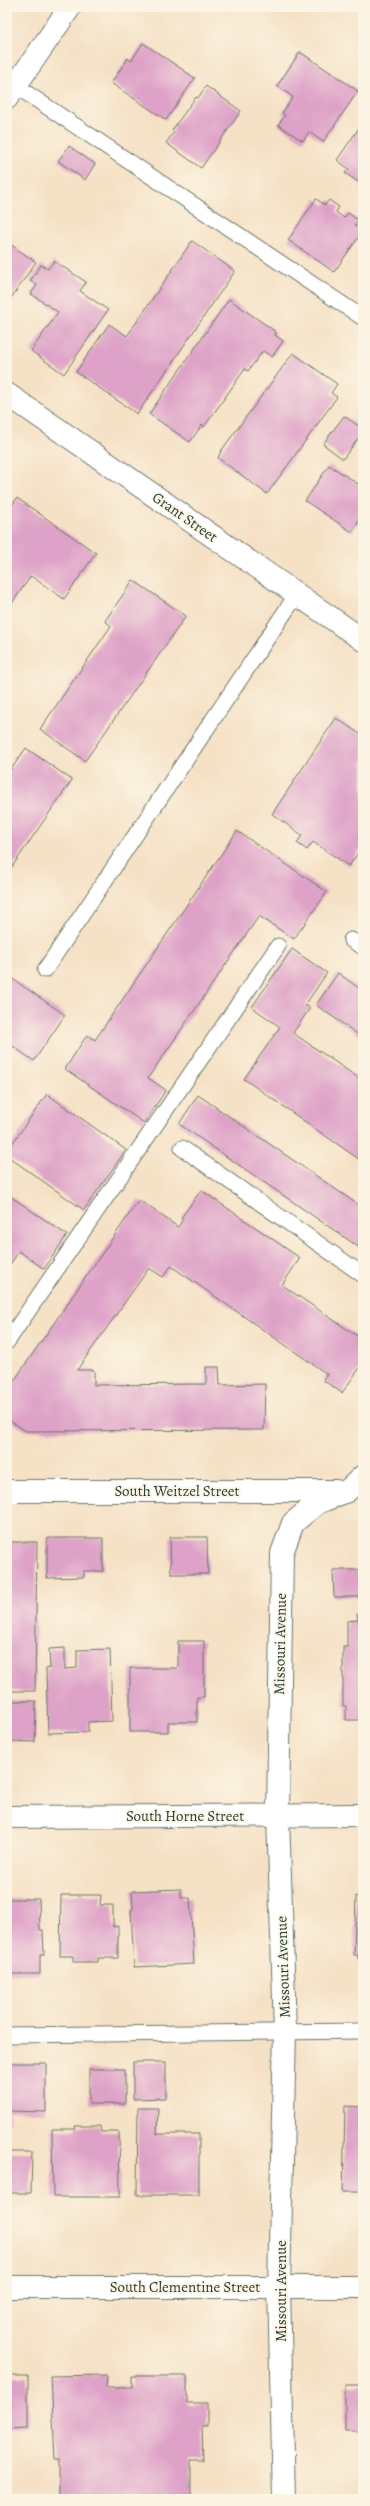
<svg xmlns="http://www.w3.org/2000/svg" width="370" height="2506" font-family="Alegreya,serif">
	<rect width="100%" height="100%" fill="#fcf5e5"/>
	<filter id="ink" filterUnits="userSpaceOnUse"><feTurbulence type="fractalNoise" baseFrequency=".025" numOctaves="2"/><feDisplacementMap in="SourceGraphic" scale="8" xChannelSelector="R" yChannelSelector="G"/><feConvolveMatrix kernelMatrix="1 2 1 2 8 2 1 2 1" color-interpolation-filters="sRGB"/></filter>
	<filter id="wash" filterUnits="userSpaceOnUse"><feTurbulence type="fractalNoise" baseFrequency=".012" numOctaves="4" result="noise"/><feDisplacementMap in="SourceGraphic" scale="16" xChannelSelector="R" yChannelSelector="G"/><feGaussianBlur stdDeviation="0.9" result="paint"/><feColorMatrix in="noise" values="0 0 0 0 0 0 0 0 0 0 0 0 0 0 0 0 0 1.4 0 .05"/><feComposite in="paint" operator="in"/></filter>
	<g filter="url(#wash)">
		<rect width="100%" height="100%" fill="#f5e1c5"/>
		<g id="blocks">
			<!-- building -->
			<g fill="#dea2c8">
				<polygon points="143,43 195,78 166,120 111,83 128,58 131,61"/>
				<polygon points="300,52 358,91 323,142 309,132 303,141 278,125 285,115 282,113 293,97 277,86"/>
				<polygon points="206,86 241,111 201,168 166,143 174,132 172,130 196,97 198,98"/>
				<polygon points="363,122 363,181 361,184 345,173 349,169 337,160"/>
				<polygon points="69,146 95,164 85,180 58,161"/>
				<polygon points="316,199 325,205 329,200 339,207 336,212 344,218 348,213 358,220 354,225 363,231 334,272 288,240"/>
				<polygon points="192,241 235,271 137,414 76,372 109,324 127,336"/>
				<polygon points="7,242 36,262 7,304"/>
				<polygon points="54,261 86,282 80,291 108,310 64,374 31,351 58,312 31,294 37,285 30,281 41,265 48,269"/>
				<polygon points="229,299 276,332 275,335 283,341 272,357 263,351 248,371 245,369 204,427 202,425 190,442 149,414"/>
				<polygon points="293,353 337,384 331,393 337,397 267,494 218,458 221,451"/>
				<polygon points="344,416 363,429 363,432 343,459 323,444"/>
				<polygon points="329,465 363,487 363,515 352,532 305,501"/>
				<polygon points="17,498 96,553 64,599 31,576 7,610 7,512"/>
				<polygon points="133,580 186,616 85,761 40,729 111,626 105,621"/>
				<polygon points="336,718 363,736 363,846 349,866 313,842 307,850 297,843 302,835 272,814"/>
				<polygon points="26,748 72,780 7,874 7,775"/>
				<polygon points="237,831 327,892 294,939 259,916 148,1078 166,1090 144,1123 65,1069 87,1035 95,1040"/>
				<polygon points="292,949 327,973 305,1005 310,1008 293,1033 363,1081 363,1162 244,1079 280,1027 252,1007"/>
				<polygon points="338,973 363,991 363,1038 316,1005"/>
				<polygon points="7,975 65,1015 34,1061 7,1042"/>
				<polygon points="47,1094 126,1150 84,1210 7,1156 7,1151"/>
				<polygon points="198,1095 363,1208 363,1250 179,1124"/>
				<polygon points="201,1190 300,1258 282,1285 363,1340 363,1363 342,1393 323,1380 327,1374 171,1266 163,1277 149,1268 77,1370 94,1370 94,1385 206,1384 206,1367 219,1367 220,1385 265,1384 264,1430 26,1431 7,1419 7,1391 139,1200 178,1227 183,1219 181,1218"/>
				<polygon points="7,1194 67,1235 44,1269 19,1251 7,1269"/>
				<polygon points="170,1537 207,1537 208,1574 171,1574"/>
				<polygon points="47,1538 103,1538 103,1571 84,1571 84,1577 47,1578"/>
				<polygon points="7,1542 37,1542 35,1691 7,1691"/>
				<polygon points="333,1570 363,1570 363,1597 334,1597"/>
				<polygon points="357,1614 363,1614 363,1720 346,1720 346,1706 343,1706 343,1647 347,1647 347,1621 358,1620"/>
				<polygon points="178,1641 204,1641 204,1697 197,1697 197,1722 168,1722 168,1732 130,1732 130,1668 178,1668"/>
				<polygon points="65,1648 65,1669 77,1668 77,1650 110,1649 112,1721 88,1722 88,1732 48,1733 46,1669 50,1668 49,1649"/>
				<polygon points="7,1701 36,1701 35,1742 7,1741"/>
				<polygon points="181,1889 181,1898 190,1898 194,1964 134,1967 131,1910 133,1909 132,1891"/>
				<polygon points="61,1895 101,1895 100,1905 113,1905 113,1927 118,1926 118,1958 98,1958 98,1962 73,1962 73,1956 60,1956"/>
				<polygon points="356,1896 363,1896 363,1960 358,1959 358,1955 354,1955"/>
				<polygon points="7,1899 39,1899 40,1930 43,1930 44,1954 40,1954 40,1974 7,1974"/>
				<polygon points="133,2062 166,2062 166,2098 133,2099"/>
				<polygon points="7,2063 46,2063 46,2112 9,2111 9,2122 7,2122"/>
				<rect x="89" y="2069" width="36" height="35"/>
				<polygon points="345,2106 363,2107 363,2192 343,2192"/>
				<polygon points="138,2108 158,2108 157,2134 199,2134 199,2195 137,2195"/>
				<polygon points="75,2126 100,2126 101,2132 119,2132 120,2197 53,2197 52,2129 76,2129"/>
				<polygon points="7,2152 32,2152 31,2193 7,2193"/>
				<polygon points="107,2375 106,2387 132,2387 132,2376 187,2376 187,2403 207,2403 207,2426 202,2426 203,2460 191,2460 191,2499 59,2499 59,2460 55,2460 51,2376"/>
				<polygon points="7,2376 28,2376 28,2428 7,2429"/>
				<polygon points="345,2385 363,2385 363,2455 359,2455 360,2431 345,2431"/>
			</g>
		</g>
	</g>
	<g filter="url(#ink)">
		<use href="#blocks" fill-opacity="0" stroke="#6a7667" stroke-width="1"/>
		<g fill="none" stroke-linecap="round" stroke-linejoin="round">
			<!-- service casing -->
			<g stroke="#6a7667" stroke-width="17">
				<g id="service">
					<polyline points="16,86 363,318"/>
					<polyline points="351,940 363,947"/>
					<polyline points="45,970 297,594"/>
					<polyline points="182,1148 363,1275"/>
					<polyline points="7,1342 278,946"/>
					<polyline points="7,2035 363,2031"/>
				</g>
			</g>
			<!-- minor casing -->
			<g stroke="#6a7667" stroke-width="24">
				<g id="minor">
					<polyline points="7,1491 336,1491"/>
					<polyline points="278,1815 282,1553 293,1523 317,1503 347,1491 363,1476"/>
				</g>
			</g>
			<!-- tertiary casing -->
			<g stroke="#6a7667" stroke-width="24">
				<g id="tertiary">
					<polyline points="278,1815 285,2031 279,2287 284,2499"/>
					<polyline points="7,1817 363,1815"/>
					<polyline points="7,2287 363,2287"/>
				</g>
			</g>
			<!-- secondary casing -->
			<g stroke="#6a7667" stroke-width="24">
				<g id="secondary">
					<polyline points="7,98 70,7"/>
					<polyline points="7,394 363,640"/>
				</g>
			</g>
			<!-- service -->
			<use href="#service" stroke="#fff" stroke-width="15"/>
			<!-- minor -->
			<use href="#minor" stroke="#fff" stroke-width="22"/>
			<!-- tertiary -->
			<use href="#tertiary" stroke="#fff" stroke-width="22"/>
			<!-- secondary -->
			<use href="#secondary" stroke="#fff" stroke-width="22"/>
		</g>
	</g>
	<g text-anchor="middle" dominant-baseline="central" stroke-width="3.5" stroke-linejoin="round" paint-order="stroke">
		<!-- street labels -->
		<g font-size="15" fill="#1f3d34" stroke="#fcf5e5">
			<text transform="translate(185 517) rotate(35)">Grant Street</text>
			<text x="177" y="1491">South Weitzel Street</text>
			<text transform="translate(280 1644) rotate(-89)">Missouri Avenue</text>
			<text x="185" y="1816">South Horne Street</text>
			<text transform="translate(283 1967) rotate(-92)">Missouri Avenue</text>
			<text x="185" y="2287">South Clementine Street</text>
			<text transform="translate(281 2291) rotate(-90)">Missouri Avenue</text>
		</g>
	</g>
	<!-- margin -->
	<rect width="370" height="2506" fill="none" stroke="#fcf5e5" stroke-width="24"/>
</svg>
